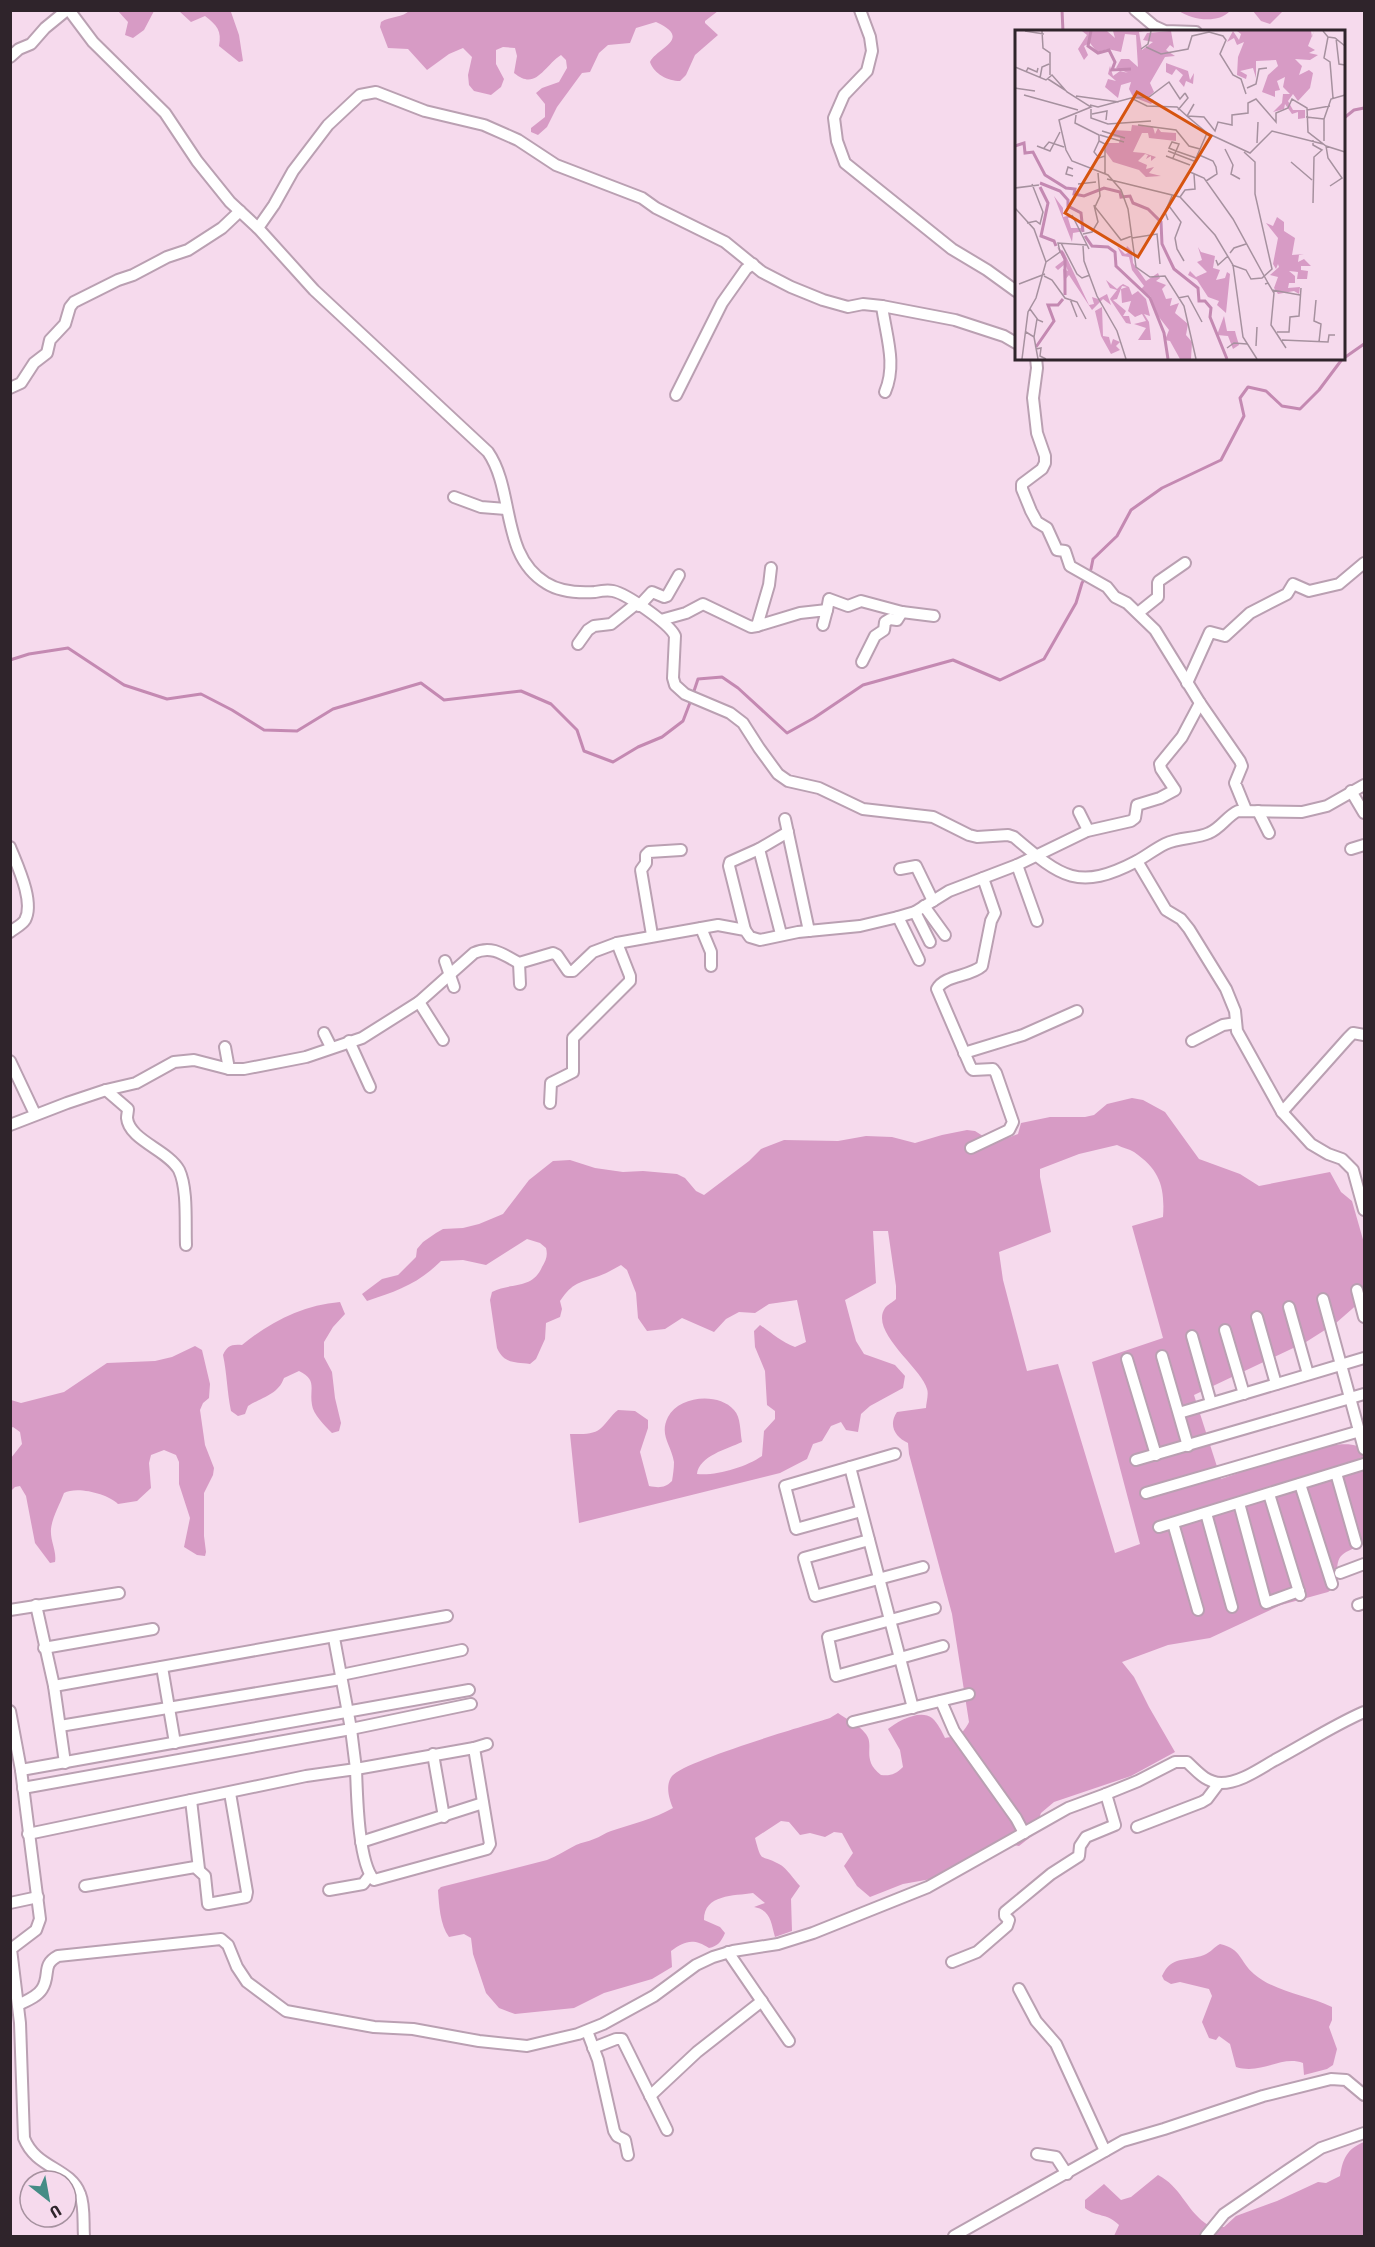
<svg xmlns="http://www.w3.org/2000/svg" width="1375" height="2247" font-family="'Fira Sans Condensed',sans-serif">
	<rect width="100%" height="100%" fill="#f6daed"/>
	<!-- forest -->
	<g fill="#d79bc5" fill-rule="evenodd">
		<path d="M410 10 718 11 705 21V23L718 35 695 55 686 75 680 81C668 81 654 74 650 62 658 47 693 39 656 22L636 28 630 43 608 45 599 53 590 72 582 73 579 77 557 107 547 127 538 135 531 132V128L545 117V104L536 93 542 88 559 82 567 68 566 60 561 55C543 67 536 91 514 73L517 56 515 48 503 47 496 50V64L504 79 501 87 491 95 474 91 469 85 468 75 472 57 463 48 449 54 427 70 408 49 388 48 380 27 381 22C390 16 403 18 410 10Z"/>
		<polygon points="118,11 154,11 144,30 133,38 125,35 128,22"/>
		<path d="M228 11 231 12 239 35 243 61 239 62 219 46C222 31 217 25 205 16L191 22 179 11Z"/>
		<path d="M1179 11H1230C1218 24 1192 20 1179 11Z"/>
		<polygon points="1253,11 1283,11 1270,24 1261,21"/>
		<path d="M1132 1098 1143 1100 1165 1112 1199 1159 1240 1174 1259 1186 1330 1172 1341 1192 1352 1201 1364 1243V1292L1360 1302 1336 1323 1306 1342 1194 1395 1221 1479C1249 1470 1332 1436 1357 1446 1360 1447 1362 1449 1364 1451V1544C1336 1556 1337 1554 1337 1586L1328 1592 1281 1605 1210 1638 1168 1645 1122 1662 1134 1677 1149 1707 1175 1752 1131 1776 1054 1802 1041 1813 1033 1835 1019 1846 996 1843 975 1867 959 1874 903 1884 870 1897 857 1886 844 1866 853 1853 842 1833 834 1832 825 1837 810 1833 800 1835 789 1822 781 1821 755 1838C762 1864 760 1854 779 1864 787 1868 794 1880 800 1886L791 1899 792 1931 775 1937C771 1923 771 1910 754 1907L765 1903 753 1893C734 1896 704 1894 704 1920L720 1927 725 1933C721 1942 718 1946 709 1948 693 1938 685 1941 671 1951L672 1967 652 1979 604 1993 574 2008 515 2014 499 2008 486 1993 473 1954 471 1938 464 1934 449 1937C440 1925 439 1905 438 1890L441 1887 547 1860C557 1856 566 1850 576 1845 582 1842 588 1842 594 1839 600 1837 605 1833 611 1831 632 1824 654 1819 673 1808 669 1799 665 1785 672 1776 684 1761 804 1726 830 1718L838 1713C846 1719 859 1725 865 1733 876 1745 860 1759 881 1775 891 1776 896 1774 903 1767L900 1750 888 1729C898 1721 920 1709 932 1718 938 1723 942 1732 945 1738 958 1736 963 1734 969 1722L952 1614 909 1454 908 1443C895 1437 888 1425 897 1412L926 1408C926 1403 929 1394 927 1389 922 1368 869 1332 885 1308 887 1305 893 1302 896 1299V1286L888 1231H873L876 1283 845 1300 856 1341 864 1354 895 1365 905 1376 903 1388 870 1406 861 1414 858 1432 846 1430 841 1422 831 1426 822 1441 813 1444 807 1459 780 1473 579 1523 570 1434C579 1434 593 1435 600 1429 607 1423 611 1415 618 1410L635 1411 648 1420V1428L640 1452 649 1486C659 1488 665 1488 672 1481 673 1475 674 1468 674 1462 671 1444 659 1435 668 1417 679 1396 718 1392 734 1410 741 1417 740 1432 742 1442 727 1449 699 1456 697 1474 717 1476 746 1467 762 1456L764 1431 775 1419V1411L767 1405 765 1371 755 1347 754 1331 760 1325C772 1333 781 1342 795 1347L806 1342 797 1300 769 1304 755 1313 739 1312 726 1319 714 1332 682 1318 665 1329 647 1331 638 1318 636 1293 627 1270 621 1265C614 1269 607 1273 599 1276 579 1283 573 1282 560 1301L562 1309 560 1317 546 1323 545 1339 536 1359 530 1364C515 1362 504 1364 497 1348L490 1300 492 1292C511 1282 532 1290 542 1267 546 1260 548 1256 546 1248L540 1243 527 1239 486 1265 463 1260 441 1261C418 1284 397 1291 367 1301L362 1294 382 1279 398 1275 416 1257 417 1249 423 1242 436 1233 443 1229 463 1228 479 1224 503 1214 529 1180 553 1161 570 1160 595 1168 623 1172 643 1171 677 1174 685 1178 696 1191 704 1195 749 1161 761 1149 784 1140 838 1141 866 1136 892 1137 915 1143 942 1135 967 1130 975 1131 994 1143 1018 1134 1021 1123 1050 1117H1085L1094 1115 1107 1104ZM1117 1145C1123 1148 1129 1149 1134 1152 1160 1170 1165 1187 1163 1217L1132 1226 1163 1338 1092 1362 1140 1544 1115 1553 1058 1364 1027 1371 1003 1280 999 1252 1051 1232 1040 1177V1169L1079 1154Z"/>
		<path d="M340 1302 345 1314 333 1327 324 1342V1357L332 1372 335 1398 341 1423 339 1431 332 1433C325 1426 313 1414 312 1405 309 1389 318 1380 299 1371L284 1378C278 1395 262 1397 248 1406L245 1414 238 1416 231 1411C227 1392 227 1374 223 1355 227 1346 231 1344 242 1345 270 1322 303 1305 340 1302Z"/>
		<path d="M195 1346 202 1350 210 1384 209 1398 203 1403 200 1410 205 1445 214 1468 213 1475 204 1493V1536L206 1552 205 1556 197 1555 184 1547 190 1518 179 1484V1462L176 1455 164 1450 151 1455 149 1463 151 1488 137 1501 118 1504C108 1494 77 1486 64 1493 60 1504 52 1518 51 1529 50 1541 57 1551 55 1562L50 1563 35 1543 26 1496 20 1486 15 1487 11 1491V1458L22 1444 20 1432 13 1427 11 1428V1400L21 1403 64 1392 107 1363 155 1361 172 1357Z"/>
		<path d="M1220 1944C1242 1949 1239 1961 1254 1974 1275 1992 1307 1995 1332 2007V2020L1329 2027 1337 2049 1333 2065 1327 2069 1304 2075 1303 2063C1281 2055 1262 2075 1236 2067L1230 2044 1219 2036 1216 2040 1209 2038 1202 2022 1212 1996 1209 1989 1180 1982 1171 1984 1164 1980 1162 1976C1172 1955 1185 1962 1204 1955 1210 1953 1214 1947 1220 1944Z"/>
		<path d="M1364 2142V2236H1114L1119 2225C1106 2212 1097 2218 1085 2208V2200L1104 2184 1121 2200 1131 2197 1158 2175C1180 2186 1186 2209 1205 2223 1210 2227 1218 2227 1224 2227L1236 2216 1277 2201 1318 2182 1326 2183 1340 2176C1343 2158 1347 2149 1364 2142Z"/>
	</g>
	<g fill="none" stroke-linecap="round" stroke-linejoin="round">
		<!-- stream -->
		<g stroke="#c489b2" stroke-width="3">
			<polyline points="1062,10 1063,32"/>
			<polyline points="1344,118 1354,110 1364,108"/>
			<polyline points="1344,358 1364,344"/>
			<polyline points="10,660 29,654 68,648 124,685 167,699 201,694 232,710 264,730 297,731 333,709 421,683 444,700 521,691 551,704 577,730 584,751 613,762 638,747 662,737 683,721 691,700"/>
			<polyline points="693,694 698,679 722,677 738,688 787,733 814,718 863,685 953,660 1000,680 1044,659 1076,603 1082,583 1091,569 1093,559 1117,536 1131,510 1162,488 1221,460 1244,416 1240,398 1248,387 1266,391 1282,406 1300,409 1319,390 1343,358"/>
		</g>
		<!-- minor casing -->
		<g stroke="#baa0b2" stroke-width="14">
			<g id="minor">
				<path d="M69 10 93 42 165 113 197 161 230 202 258 228 314 290 488 452C515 491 500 555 546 583 560 592 579 593 595 592 600 591 608 590 613 591 627 594 670 624 675 636L673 678 675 685 685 694 730 713 743 723 759 748 778 774 788 781 819 788 863 809 933 817 969 835 977 837 1008 835 1014 837C1061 877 1078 892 1137 861 1146 856 1155 849 1165 844 1179 837 1196 839 1209 833 1221 828 1227 816 1238 811L1302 812 1327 806 1364 785"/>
				<polyline points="860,10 870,37 872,51 867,71 844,95 834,118 837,141 845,163 952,249 987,270 1016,291"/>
				<polyline points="1135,10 1154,26 1165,31 1196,32"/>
				<polyline points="10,57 19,49 31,44 45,28 67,10"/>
				<polyline points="258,228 274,205 293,171 328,125 360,95 376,92 425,111 484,125 518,140 556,165 642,198 656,208 725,242 762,272 791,287 823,300 848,307 863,304 882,306 955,320 1004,336 1016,343"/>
				<path d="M882 306C886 336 897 364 885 392"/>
				<polyline points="1036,358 1037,368 1033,398 1037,433 1045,456 1045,463 1042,469 1022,484 1022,489 1031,511 1037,522 1047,528 1057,550 1065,551 1070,566 1107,587 1115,597 1127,603 1155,630 1200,703 1240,761 1242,766 1235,783 1246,810"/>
				<polyline points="10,388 21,383 34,363 47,353 50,340 65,324 70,307 74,302 118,280 133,275 167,257 188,250 222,228 240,211"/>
				<polyline points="676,395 722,303 746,269 753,264"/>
				<polyline points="454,497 481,507 506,509"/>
				<polyline points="771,568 769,585 757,626 800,613 827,610 823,625"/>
				<polyline points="639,606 652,592 664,597 667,596 679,575"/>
				<polyline points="827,610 829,599 848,606 861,601 902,612 934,616"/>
				<polyline points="1138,613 1158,597 1158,583 1159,581 1185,563"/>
				<polyline points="661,620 686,613 703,604 751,627 757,626"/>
				<polyline points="578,644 588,630 594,626 611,624 636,604"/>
				<polyline points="862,662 875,636 884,630 885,622 890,619 897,620 902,612"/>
				<polyline points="1187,683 1210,632 1225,636 1250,613 1287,594 1293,584 1309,591 1339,584 1364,563"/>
				<polyline points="1351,791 1364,813"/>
				<polyline points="1258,811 1269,833"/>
				<polyline points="785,819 809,931"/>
				<polyline points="1087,831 1131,821 1135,818 1137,805 1160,798 1175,790 1161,769 1160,764 1182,737 1200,703"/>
				<path d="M10 847C17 865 35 902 25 920 22 925 15 928 10 932"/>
				<polyline points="759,849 781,934"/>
				<polyline points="1351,849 1364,845"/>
				<polyline points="1137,861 1166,910 1181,919 1189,929 1226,989 1235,1011 1237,1031 1282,1112 1311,1144 1328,1154 1342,1159 1353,1170 1364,1210"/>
				<polyline points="1017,865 1037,921"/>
				<polyline points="900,869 916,866 933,901"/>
				<polyline points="924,906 945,935"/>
				<polyline points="915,912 930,942"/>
				<polyline points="898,917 919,960"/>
				<polyline points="701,928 711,952 711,966"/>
				<polyline points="745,930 729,866 730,862 759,849 788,832"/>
				<polyline points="652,935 641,870 646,863 646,855 649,852 681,850"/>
				<polyline points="445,961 454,987"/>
				<polyline points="519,963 520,984"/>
				<polyline points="419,1002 443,1040"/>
				<polyline points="324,1033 331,1047"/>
				<polyline points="349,1041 370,1087"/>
				<polyline points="1192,1041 1223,1025 1236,1023"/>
				<polyline points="225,1047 229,1069"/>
				<polyline points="964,1053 1023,1035 1077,1011"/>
				<polyline points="10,1061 35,1114"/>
				<path d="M106 1090 128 1109C128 1112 127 1115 127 1118 129 1140 168 1150 179 1170 188 1189 185 1224 186 1245"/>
				<polyline points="550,1103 551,1083 573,1072 573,1038 630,981 630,976 617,943"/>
				<polyline points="1282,1112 1348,1038 1353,1033 1364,1035"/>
				<path d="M10 1125 67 1103 106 1090 136 1083 174 1062 194 1060 229 1069H244L306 1057 362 1038 419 1002 474 953C491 945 503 954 519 963L553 953 557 955 568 971H573L593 952 617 943 718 925 745 930 750 937 760 940 798 932 860 926 898 917 915 912 949 891 1017 865 1085 832 1087 828 1079 812"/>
				<path d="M971 1148 1009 1130 1013 1122 996 1073 993 1069 973 1070 971 1068 937 989C944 975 970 977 982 966L991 921 995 913 983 878"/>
				<polyline points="1357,1290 1364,1317"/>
				<polyline points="1323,1299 1364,1449"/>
				<polyline points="1289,1307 1308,1374"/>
				<polyline points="1257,1317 1276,1384"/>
				<polyline points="1225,1330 1244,1394"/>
				<polyline points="1192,1336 1211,1403"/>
				<polyline points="1162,1356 1188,1446"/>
				<polyline points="1127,1359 1156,1455"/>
				<polyline points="1179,1413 1364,1358"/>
				<polyline points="1136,1460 1364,1394"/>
				<polyline points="850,1467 913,1708"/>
				<polyline points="1336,1473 1356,1543"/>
				<polyline points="1300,1484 1332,1584"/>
				<polyline points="1146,1493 1360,1431"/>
				<polyline points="1269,1494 1300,1595"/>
				<polyline points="1239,1503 1266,1603 1299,1591"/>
				<polyline points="861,1511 796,1529 785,1486 895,1454"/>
				<polyline points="1206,1513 1232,1607"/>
				<polyline points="1173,1523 1198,1610"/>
				<polyline points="1159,1527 1364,1464"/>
				<polyline points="869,1540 804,1558 815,1596 923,1567"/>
				<polyline points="1340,1573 1364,1564"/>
				<polyline points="36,1605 54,1686 65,1763"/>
				<polyline points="1358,1605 1364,1603"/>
				<polyline points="935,1608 828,1637 836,1676 943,1646"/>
				<polyline points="10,1610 119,1593"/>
				<polyline points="44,1648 153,1629"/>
				<polyline points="162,1667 175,1743"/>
				<polyline points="341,1675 462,1650"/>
				<polyline points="54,1686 447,1616"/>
				<polyline points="941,1701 954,1731 1016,1818 1024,1833"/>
				<path d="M10 1711 21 1770 40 1919 36 1930 11 1949 20 2023 24 2138C36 2169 70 2167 80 2194 85 2206 83 2223 84 2236"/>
				<polyline points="853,1722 969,1694"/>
				<polyline points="60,1726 341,1679"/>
				<polyline points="474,1748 487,1744"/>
				<polyline points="433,1754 444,1817"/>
				<polyline points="21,1770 469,1690"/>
				<polyline points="23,1788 351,1729 471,1704"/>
				<polyline points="191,1800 199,1869"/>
				<polyline points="1137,1827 1202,1802 1207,1799 1219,1783"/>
				<path d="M28 1834 306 1776 356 1769C357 1795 358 1862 374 1880L487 1849 490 1844 474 1748 356 1769 351 1729 334 1638"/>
				<polyline points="361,1842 483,1803"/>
				<polyline points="85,1886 195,1867 205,1876 208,1904 246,1897 247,1892 230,1793"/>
				<polyline points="329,1890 363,1884 370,1875"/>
				<polyline points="10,1903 38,1897"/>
				<polyline points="728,1952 789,2041"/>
				<path d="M952 1962 977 1952 1007 1926 1009 1920 1005 1916V1912L1051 1874 1079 1856 1080 1846 1086 1837 1115 1825 1106 1794 1138 1781 1175 1762H1187C1198 1772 1205 1782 1221 1783 1240 1783 1259 1769 1275 1760 1305 1744 1334 1725 1364 1712"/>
				<polyline points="1019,1989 1036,2021 1056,2044 1105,2151"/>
				<path d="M18 2005C26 2001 37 1997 42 1989 51 1975 41 1965 58 1956L221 1939 228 1945 237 1967 247 1982 286 2011 374 2027 413 2029 479 2041 527 2046 578 2034 603 2024 654 1996 696 1965 713 1957 733 1951 778 1944 813 1933 928 1887 1068 1808 1106 1794"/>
				<polyline points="587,2031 598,2060 614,2131 617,2136 625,2140 628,2155"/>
				<polyline points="593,2048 616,2039 622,2039 667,2130"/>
				<polyline points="650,2096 697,2052 762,2001"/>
				<polyline points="1037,2154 1056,2157 1067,2174"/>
				<polyline points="954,2236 1123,2141 1164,2129 1263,2096 1331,2079 1346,2080 1364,2095"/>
				<polyline points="1206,2236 1224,2214 1288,2170 1321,2148 1364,2133"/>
			</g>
		</g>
		<!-- minor -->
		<use href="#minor" stroke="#fff" stroke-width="10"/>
	</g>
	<!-- overview -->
	<g transform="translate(1015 30)">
		<rect width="330" height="330" fill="#f6daed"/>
		<path d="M67 1H92L100 8 98 1H129L124 2 127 20 138 12 128 10 132 3 156 1 159 18 155 15 151 20 160 26 150 27 135 53 139 62 133 67 139 70 136 74 118 67 114 59 116 52 106 55 103 68 90 57 93 49 101 51 93 44 95 36 98 46 105 41 113 43 101 38 106 29H114L123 37 121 5 110 4 106 22 93 19 82 22 75 13 69 16 73 25 69 30 63 19 72 5ZM218 1 224 10 226 4 222 1H296L297 7 299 1 293 16 300 20 294 23 303 25 295 30 280 29 287 36 284 45 294 40 298 43 295 58 283 71 278 64 273 71 278 80H290V88L283 89V82L277 84 270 74 269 79 258 82 267 73 268 64H275L268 57 270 47 262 51 265 60 260 61V67L247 62 253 45 263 36 261 30 241 31V48L238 38 225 41 232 45 231 49 222 45 223 27 229 12 222 15 219 8 212 12ZM151 33 173 41 175 50 179 43 178 54 171 51 169 57 164 51 168 45 161 39 157 45 151 42ZM117 95 138 97 140 104 143 98 146 102 161 103V111L134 108 133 103H127L118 122 129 123 141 127 136 131V126L131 129 133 125 130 124 123 131 132 135 131 139 139 137 134 143 146 146 131 147 124 140 98 132 90 121 92 113H104L105 108 97 106 98 100 116 101ZM39 166 48 178V187L56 185 59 188H53L56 198H66V194L69 201 58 203 57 212ZM262 187 269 192V201L280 208 277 225 289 224 284 225 283 232 289 229 296 236H286V240L293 241 292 249H282L283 242 274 241 280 246V253H274L273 258 285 257 284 264 279 261 263 264 259 258 263 247 255 245 264 237 263 234 261 239 258 234 263 208 251 193 258 196ZM102 216 110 224 113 223 111 219 112 216 117 221 118 233 131 251 143 243 145 248 141 251 151 255 147 259 151 269 157 268 155 276 164 273 160 283 173 294 171 305 177 312 176 329H165L155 311 150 310 154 300 140 282 136 267 126 259 129 256 117 240 114 227 107 226ZM42 217 49 222 74 275 79 274 77 267 83 269 92 264 96 275 88 269 77 280 54 245 49 251 48 239 53 241 50 234 43 240 40 237 49 230ZM183 217 186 222 200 226 198 238 205 240 201 250 210 248 212 242 215 244 211 283 202 275 204 271 193 267 182 250 173 245 175 241 181 247 192 242 182 232 187 230ZM91 250 102 259 105 256 108 254 114 257 117 265 123 261 131 269 135 286 129 284 134 292 136 310H123L131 298 119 294 131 291 127 284 120 287 113 281 116 271 107 273 106 259 112 257 107 256 102 269 98 270 111 281 108 286H114L116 294 111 293 95 269 102 260 95 258ZM87 277 88 306 94 307 96 315 98 309 105 312 101 316 105 320 96 324 86 306 80 281ZM209 286 212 301H220L221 305 224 315 218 319 213 306 202 305Z" fill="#d79bc5"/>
		<path fill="none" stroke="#c489b2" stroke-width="3" d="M76 1 73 16 83 23 94 20 100 32 97 40 116 39M0 116 9 113 10 123 18 122 30 145 51 158 60 159 59 164 69 166 89 158 105 162 106 167 115 166 118 173 133 179 146 192 147 214 159 239 183 258 184 271H190L196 278 195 287 212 329M25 153 45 161 53 170V176L66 183 68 202M25 157 33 173 26 206 39 211 41 216M70 206 77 216 93 217 100 222 101 236 135 268 149 303 153 329M46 221 50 229V265M21 317 39 291 33 275H43L48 269"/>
		<path fill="none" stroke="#a6919f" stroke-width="1.5" d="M10 1 29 4M27 1 28 18 35 23V45M308 1 313 7 309 28 315 32 318 68M313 7 320 8 330 16M321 8 324 34 330 35M131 17 146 24 173 19 177 6 194 2 208 6 211 10 205 24 218 45 226 49 231 64M126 19 133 14 136 1M0 37 31 50 37 45 52 62 76 77 44 90 51 120 57 131 93 145 106 160 113 179 121 237 135 247 150 246 169 276 181 329M11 42 13 38 22 42 23 38M25 48 27 37 34 34M33 49 50 60M0 58 20 61M232 58 241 54 244 39 252 38M9 65 63 80M61 66 104 72M116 68 134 67 154 52 165 69 170 63M179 74 172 86 192 103 175 142 189 148 218 189 253 253 250 254M75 75 83 77 116 68 132 76 162 77 172 86 189 87 200 101 203 92 217 95V85L233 83V73L241 69 261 92V83L273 78 277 69 292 78 293 102 311 116 330 122M76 79V88L93 94 136 91M163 80 173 68 170 63M292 80 315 76M77 84 92 81 91 90M61 85 60 93 84 105V111L90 114V144M291 87 309 89M123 95 161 100 174 116 185 119M87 101 110 108M192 103 235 123 257 101 308 114M85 105 109 112M84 111 79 122 84 128 90 126M309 111V89L316 69 330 65M242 113 243 92M22 116 35 121 45 102M311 116 313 128 327 148 315 156M29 118 34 112 49 117M210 119 218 135 216 144 225 149M153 121 179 131M182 124 198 131 201 137 202 144 191 151M151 126 175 135M158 128 161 121 154 118 157 112 164 114 161 121 181 128M276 132 297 150M83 143 85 166 80 177 106 210 117 206M58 146 51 144 53 137 58 139M92 149 165 167 200 205 218 235 228 307 242 329M63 154 81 152M0 158 24 155M165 167 170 160 180 159 179 144M298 173 299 127 307 120 298 115V110M154 176 166 192 160 208 162 219 169 231M0 178 19 199 31 232 21 268 13 282 7 329M57 185 74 219M153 190 150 182 157 166M12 193 21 191 25 194 28 182 17 154M68 204 77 202 83 192 79 175M117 208 142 204 145 234M46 213 62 244 67 248 75 245M68 216 69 231 82 266 102 301 111 329M215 223 219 218 231 214M201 230 203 235 213 226M31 232 45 222 43 213 72 215M217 235 231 240 236 249 247 248 257 239 240 164V132L229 122M29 246 37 250 50 268 62 272 71 289M253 253 259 263 256 295 271 318M4 254 30 244M257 260 285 265M163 268 173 266 187 292M55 269 62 287M301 270 299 291 306 294 304 312M15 279 23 290 28 292M11 302 19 307 22 289M262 302H274L275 287 284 286 286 258M19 307 23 329M267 310 313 312 314 305H320M241 316 242 297M212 318 219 313 232 314M21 319 26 318 25 326 31 329"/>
		<path fill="#d6540f" fill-opacity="0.15" stroke="#d6540f" stroke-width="3" d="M122 62 196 106 123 227 50 183Z"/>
		<rect width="330" height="330" fill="none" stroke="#2f242b" stroke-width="3"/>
	</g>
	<!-- border -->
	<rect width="1375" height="2247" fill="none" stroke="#2f242b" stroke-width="24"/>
	<!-- north arrow -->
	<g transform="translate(48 2199) rotate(149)"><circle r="28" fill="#f6daed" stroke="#a6919f" stroke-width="1.5"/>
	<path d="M0-4.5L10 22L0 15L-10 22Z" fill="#458c86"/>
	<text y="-9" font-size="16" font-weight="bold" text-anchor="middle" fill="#2f242b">U</text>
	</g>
</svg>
